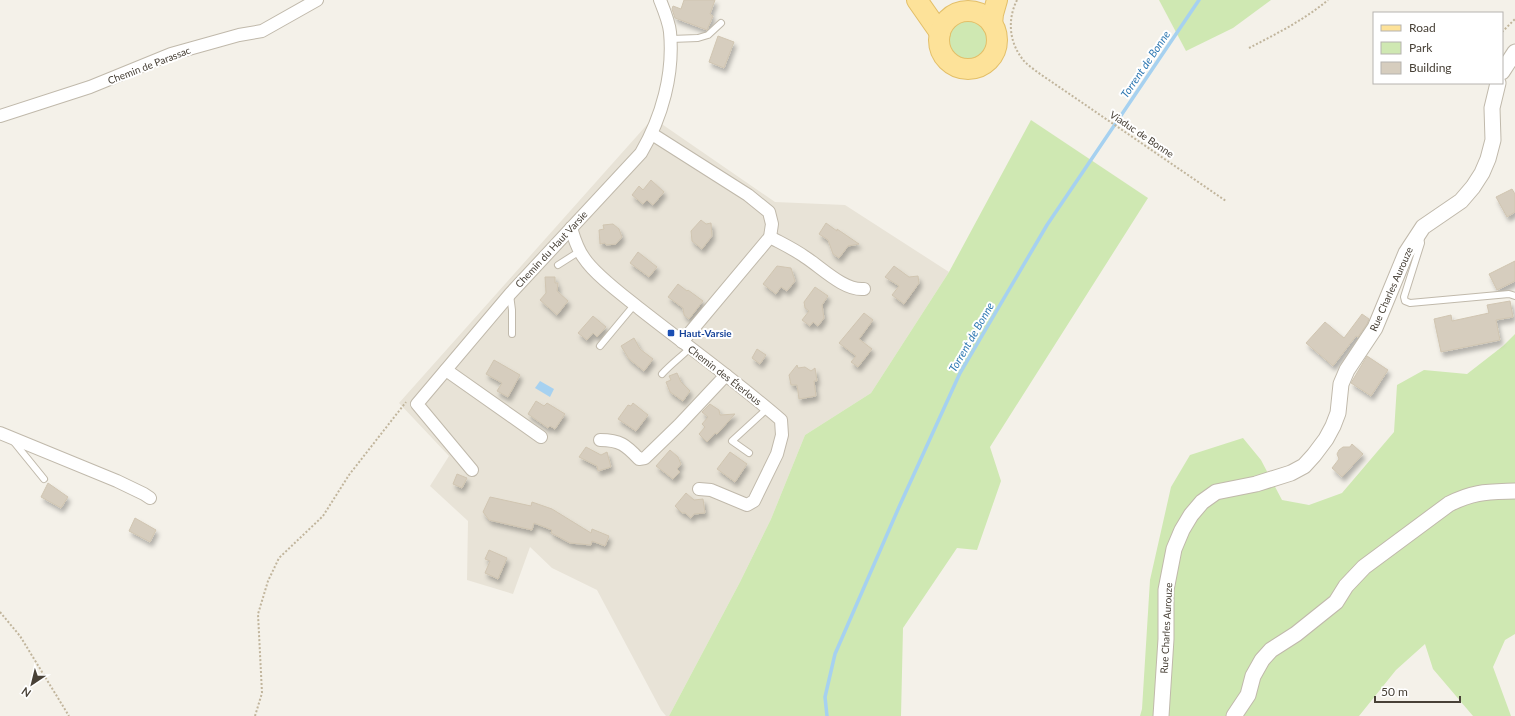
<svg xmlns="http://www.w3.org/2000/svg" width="1515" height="716" font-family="Lato,sans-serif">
	<defs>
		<filter id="shadow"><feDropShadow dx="2.5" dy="4.5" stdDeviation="2" flood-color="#0004"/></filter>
	</defs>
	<rect width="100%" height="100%" fill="#f4f1e9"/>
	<!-- residential -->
	<polygon fill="#e8e3d7" points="653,118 775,202 845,205 949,272 871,393 805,435 771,519 740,582 669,716 666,716 661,710 597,590 552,568 530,547 513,594 467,580 468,521 430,486 449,456 399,403"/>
	<!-- green -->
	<g fill="#cfe8b2">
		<polygon points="1159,0 1271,0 1233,28 1186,51"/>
		<circle cx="968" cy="40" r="19"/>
		<polygon points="1031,120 1148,198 990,447 1001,481 977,550 957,548 903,628 901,716 669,716 740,582 771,519 805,435 871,393 949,272"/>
		<polygon points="1515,334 1515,634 1505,640 1493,667 1511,716 1473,716 1433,669 1425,644 1396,670 1359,716 1140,716 1142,709 1150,580 1171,487 1190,455 1243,438 1261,460 1282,500 1309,505 1342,493 1394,432 1397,385 1424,370 1467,374 1503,346"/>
	</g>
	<!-- water -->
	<polygon fill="#a6d1f0" points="540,381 554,389 550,397 535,388"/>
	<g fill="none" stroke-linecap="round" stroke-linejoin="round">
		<!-- stream -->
		<polyline stroke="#a6d1f0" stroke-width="3.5" points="827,716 825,697 835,654 899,507 960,373 1047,225 1199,0"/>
	</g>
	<!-- building -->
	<g fill="#d6cdbe" stroke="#d0c5b1" filter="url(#shadow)">
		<polygon points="684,0 715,0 710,14 713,16 707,30 675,18 672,9 673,6 681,9"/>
		<polygon points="718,36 734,42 724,68 709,62"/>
		<polygon points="651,180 664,192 653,205 647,200 643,204 632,195 639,186 643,190"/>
		<polygon points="1512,189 1515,194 1515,212 1507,217 1496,197"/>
		<polygon points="701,220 706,224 711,223 712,236 702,249 692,241 691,231"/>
		<polygon points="826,223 837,231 837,229 859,244 848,246 839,258 833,254 828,240 819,234"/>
		<polygon points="613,224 619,229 622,237 616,244 606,245 605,243 600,244 599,230 604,229 603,225"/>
		<polygon points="638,252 657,267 649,277 630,263"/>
		<polygon points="1515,261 1515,281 1497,290 1489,274"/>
		<polygon points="777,266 791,268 795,281 787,291 781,287 776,294 763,284"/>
		<polygon points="894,266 909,277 918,276 919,283 904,304 892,295 899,286 885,277"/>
		<polygon points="545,277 555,277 555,283 558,283 557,291 568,301 557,315 540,300 546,293"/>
		<polygon points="678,284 687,291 688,290 703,301 689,319 684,315 683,308 668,297"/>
		<polygon points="815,287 828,296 822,305 824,318 818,326 813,322 810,326 802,320 809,311 805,308 804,302"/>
		<polygon points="1510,301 1513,317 1496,320 1500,340 1441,352 1434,319 1451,315 1452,321 1489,313 1487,305"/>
		<polygon points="864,313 873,320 859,339 872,349 858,367 851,362 856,356 839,343"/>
		<polygon points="1362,314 1369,319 1367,324 1358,337 1356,336 1333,366 1306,343 1325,322 1344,338"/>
		<polygon points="593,316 606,327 597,337 593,333 587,340 578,333"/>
		<polygon points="634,338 640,349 653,359 644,371 629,359 621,346"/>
		<polygon points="757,349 766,355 760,364 752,358"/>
		<polygon points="1367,356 1388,370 1371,396 1351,383"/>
		<polygon points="494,360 520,375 508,397 497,391 502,383 486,374"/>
		<polygon points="797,365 798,368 805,367 811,371 815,368 817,381 814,381 816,396 799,399 797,385 791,385 789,375"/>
		<polygon points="677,373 681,382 690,391 683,401 670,392 666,382 671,380 669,376"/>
		<polygon points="536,401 544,406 547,403 565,414 555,429 550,426 548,428 528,414"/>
		<polygon points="633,403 648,415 636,431 618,419 628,405 631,406"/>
		<polygon points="710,404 719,410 720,415 735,414 717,434 715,433 707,442 699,434 705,427 702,424 708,417 702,412"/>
		<polygon points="1352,444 1363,454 1342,477 1332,468 1339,459 1337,454 1339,450 1343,447 1350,447"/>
		<polygon points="586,447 601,455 607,452 611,467 598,471 597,466 579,457"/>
		<polygon points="670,450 678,457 681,464 677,469 680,472 673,479 656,466"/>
		<polygon points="730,452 747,464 735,482 717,469"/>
		<polygon points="457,474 467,478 462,488 453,484"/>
		<polygon points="48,483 68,497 61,508 41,497"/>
		<polygon points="686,493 694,500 703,499 705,513 694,514 691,518 685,513 682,513 675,506"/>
		<polygon points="490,497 531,506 532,502 552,509 591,533 592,529 609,536 605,546 592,541 591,545 570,543 551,533 552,530 534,523 532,530 489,520 483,512"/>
		<polygon points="135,518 156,530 150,542 129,531"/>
		<polygon points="489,550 507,558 498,579 485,573 490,561 485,559"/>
	</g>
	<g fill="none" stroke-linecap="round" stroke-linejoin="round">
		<!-- service casing -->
		<g stroke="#c0b9ab" stroke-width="8">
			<g id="service">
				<polyline points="671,39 698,38 708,35 721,23"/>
				<polyline points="1420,237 1421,243 1404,297 1405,301 1410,303 1509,294 1515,296"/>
				<polyline points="558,265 580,251"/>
				<polyline points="510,295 512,310 512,334"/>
				<polyline points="600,346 635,304"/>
				<path d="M662 374C671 364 681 357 690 348"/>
				<polyline points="13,440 14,442 44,479"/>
				<polyline points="749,453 732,441 768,408"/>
			</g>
		</g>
		<!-- minor casing -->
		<g stroke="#c0b9ab" stroke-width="14">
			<g id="minor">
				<polyline points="0,116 90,87 171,54 239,35 262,31 317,0"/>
				<polyline points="652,134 748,195 769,212 772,224 770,237 682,342"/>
				<path d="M571 228C574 238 577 249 584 258 595 275 624 296 640 309 687 346 736 381 781 420L782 435 777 454 754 501 747 505 711 490 699 489"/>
				<path d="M770 237C781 243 794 249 805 257 821 267 844 291 864 289"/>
				<polyline points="446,370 541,437"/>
				<polyline points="0,433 117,481 144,494 150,498"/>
				<path d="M600 440C620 440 626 445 639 459L645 458 679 425 726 375"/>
				<path d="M472 470 417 404 510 294 641 153C662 117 674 74 670 32 669 22 664 10 660 0"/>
			</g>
		</g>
		<!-- tertiary casing -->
		<g stroke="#c0b9ab" stroke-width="17">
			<g id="tertiary">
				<polyline points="1502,72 1515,52"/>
				<polyline points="1161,716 1166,639 1166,590 1174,549 1182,530 1191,515 1202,502 1216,492 1256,484 1291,473 1304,466 1314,455 1326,439 1333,426 1338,413 1341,384 1347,370 1375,328 1406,253 1423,227 1461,201 1473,187 1482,173 1488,159 1493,140 1492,108 1498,83"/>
				<path d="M1234 716 1248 695 1253 676 1262 660 1271 650 1296 634 1336 602 1346 586 1364 567 1449 504C1474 491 1488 492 1515 491"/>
			</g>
		</g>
		<!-- primary casing -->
		<g stroke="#e3bf68" stroke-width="22">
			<g id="primary">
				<polyline points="917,0 940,33"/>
				<circle cx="968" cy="40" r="29"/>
				<polyline points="992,24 993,14 997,0"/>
			</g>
		</g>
		<!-- path -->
		<g stroke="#c1b59c" stroke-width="2" stroke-dasharray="2 2" stroke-linecap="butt">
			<path d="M1017 0C1007 20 1009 43 1024 61 1031 68 1040 74 1049 80L1226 201"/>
			<polyline points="1502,32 1515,19"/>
			<path d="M1249 48C1276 34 1304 20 1328 0"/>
			<polyline points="0,612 20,636 69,716"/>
			<polyline points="255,716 262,693 258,614 268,581 279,558 323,516 349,475 406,402"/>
		</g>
		<!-- service -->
		<use href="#service" stroke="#fff" stroke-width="6"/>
		<!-- minor -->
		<use href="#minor" stroke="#fff" stroke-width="12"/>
		<!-- tertiary -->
		<use href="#tertiary" stroke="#fff" stroke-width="15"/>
		<!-- primary -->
		<use href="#primary" stroke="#fde299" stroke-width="20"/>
	</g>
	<!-- markers -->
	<rect fill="#1a4fb4" stroke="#fff" stroke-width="1.5" x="667" y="329" width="8" height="8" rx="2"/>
	<g text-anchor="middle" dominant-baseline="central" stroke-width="4" stroke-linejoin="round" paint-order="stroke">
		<!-- street labels -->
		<g font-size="10" fill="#484137" stroke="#fff">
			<text transform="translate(149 65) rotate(-21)">Chemin de Parassac</text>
			<text transform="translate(1142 134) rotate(34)">Viaduc de Bonne</text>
			<text transform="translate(551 249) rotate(-47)">Chemin du Haut Varsie</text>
			<text transform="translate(1391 289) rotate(-66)">Rue Charles Aurouze</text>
			<text transform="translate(725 375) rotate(38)">Chemin des Éterlous</text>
			<text transform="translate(1166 628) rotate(-87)">Rue Charles Aurouze</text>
		</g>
		<!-- transit labels -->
		<g font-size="10" font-weight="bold" fill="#164399" stroke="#fff" text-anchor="start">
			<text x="679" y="333">Haut-Varsie</text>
		</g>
		<!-- water labels -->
		<g font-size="11" font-style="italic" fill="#317ab3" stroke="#fff">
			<text transform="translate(1145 64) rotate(-56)">Torrent de Bonne</text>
			<text transform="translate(971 337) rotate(-60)">Torrent de Bonne</text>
		</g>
	</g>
	<!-- legend -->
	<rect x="1373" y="12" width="130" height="72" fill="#ffffff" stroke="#b6b3af"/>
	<rect x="1381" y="25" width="20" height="6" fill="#fde299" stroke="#b6b3af"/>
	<text x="1409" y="32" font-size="12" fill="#484137">Road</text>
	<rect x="1381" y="42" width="20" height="12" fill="#cfe8b2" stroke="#b6b3af"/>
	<text x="1409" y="52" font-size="12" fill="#484137">Park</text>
	<rect x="1381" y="62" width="20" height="12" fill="#d6cdbe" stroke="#b6b3af"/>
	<text x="1409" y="72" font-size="12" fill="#484137">Building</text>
	<!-- north arrow -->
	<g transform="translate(32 684) rotate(215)" stroke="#ffffff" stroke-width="3" paint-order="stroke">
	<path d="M0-3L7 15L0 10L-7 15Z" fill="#484137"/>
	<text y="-6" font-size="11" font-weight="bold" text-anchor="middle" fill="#484137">N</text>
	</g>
	<!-- scale -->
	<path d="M1375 696v6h85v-6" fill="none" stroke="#484137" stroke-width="2"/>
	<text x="1381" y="696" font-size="12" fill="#484137" stroke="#ffffff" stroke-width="3" paint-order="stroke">50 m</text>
</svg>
